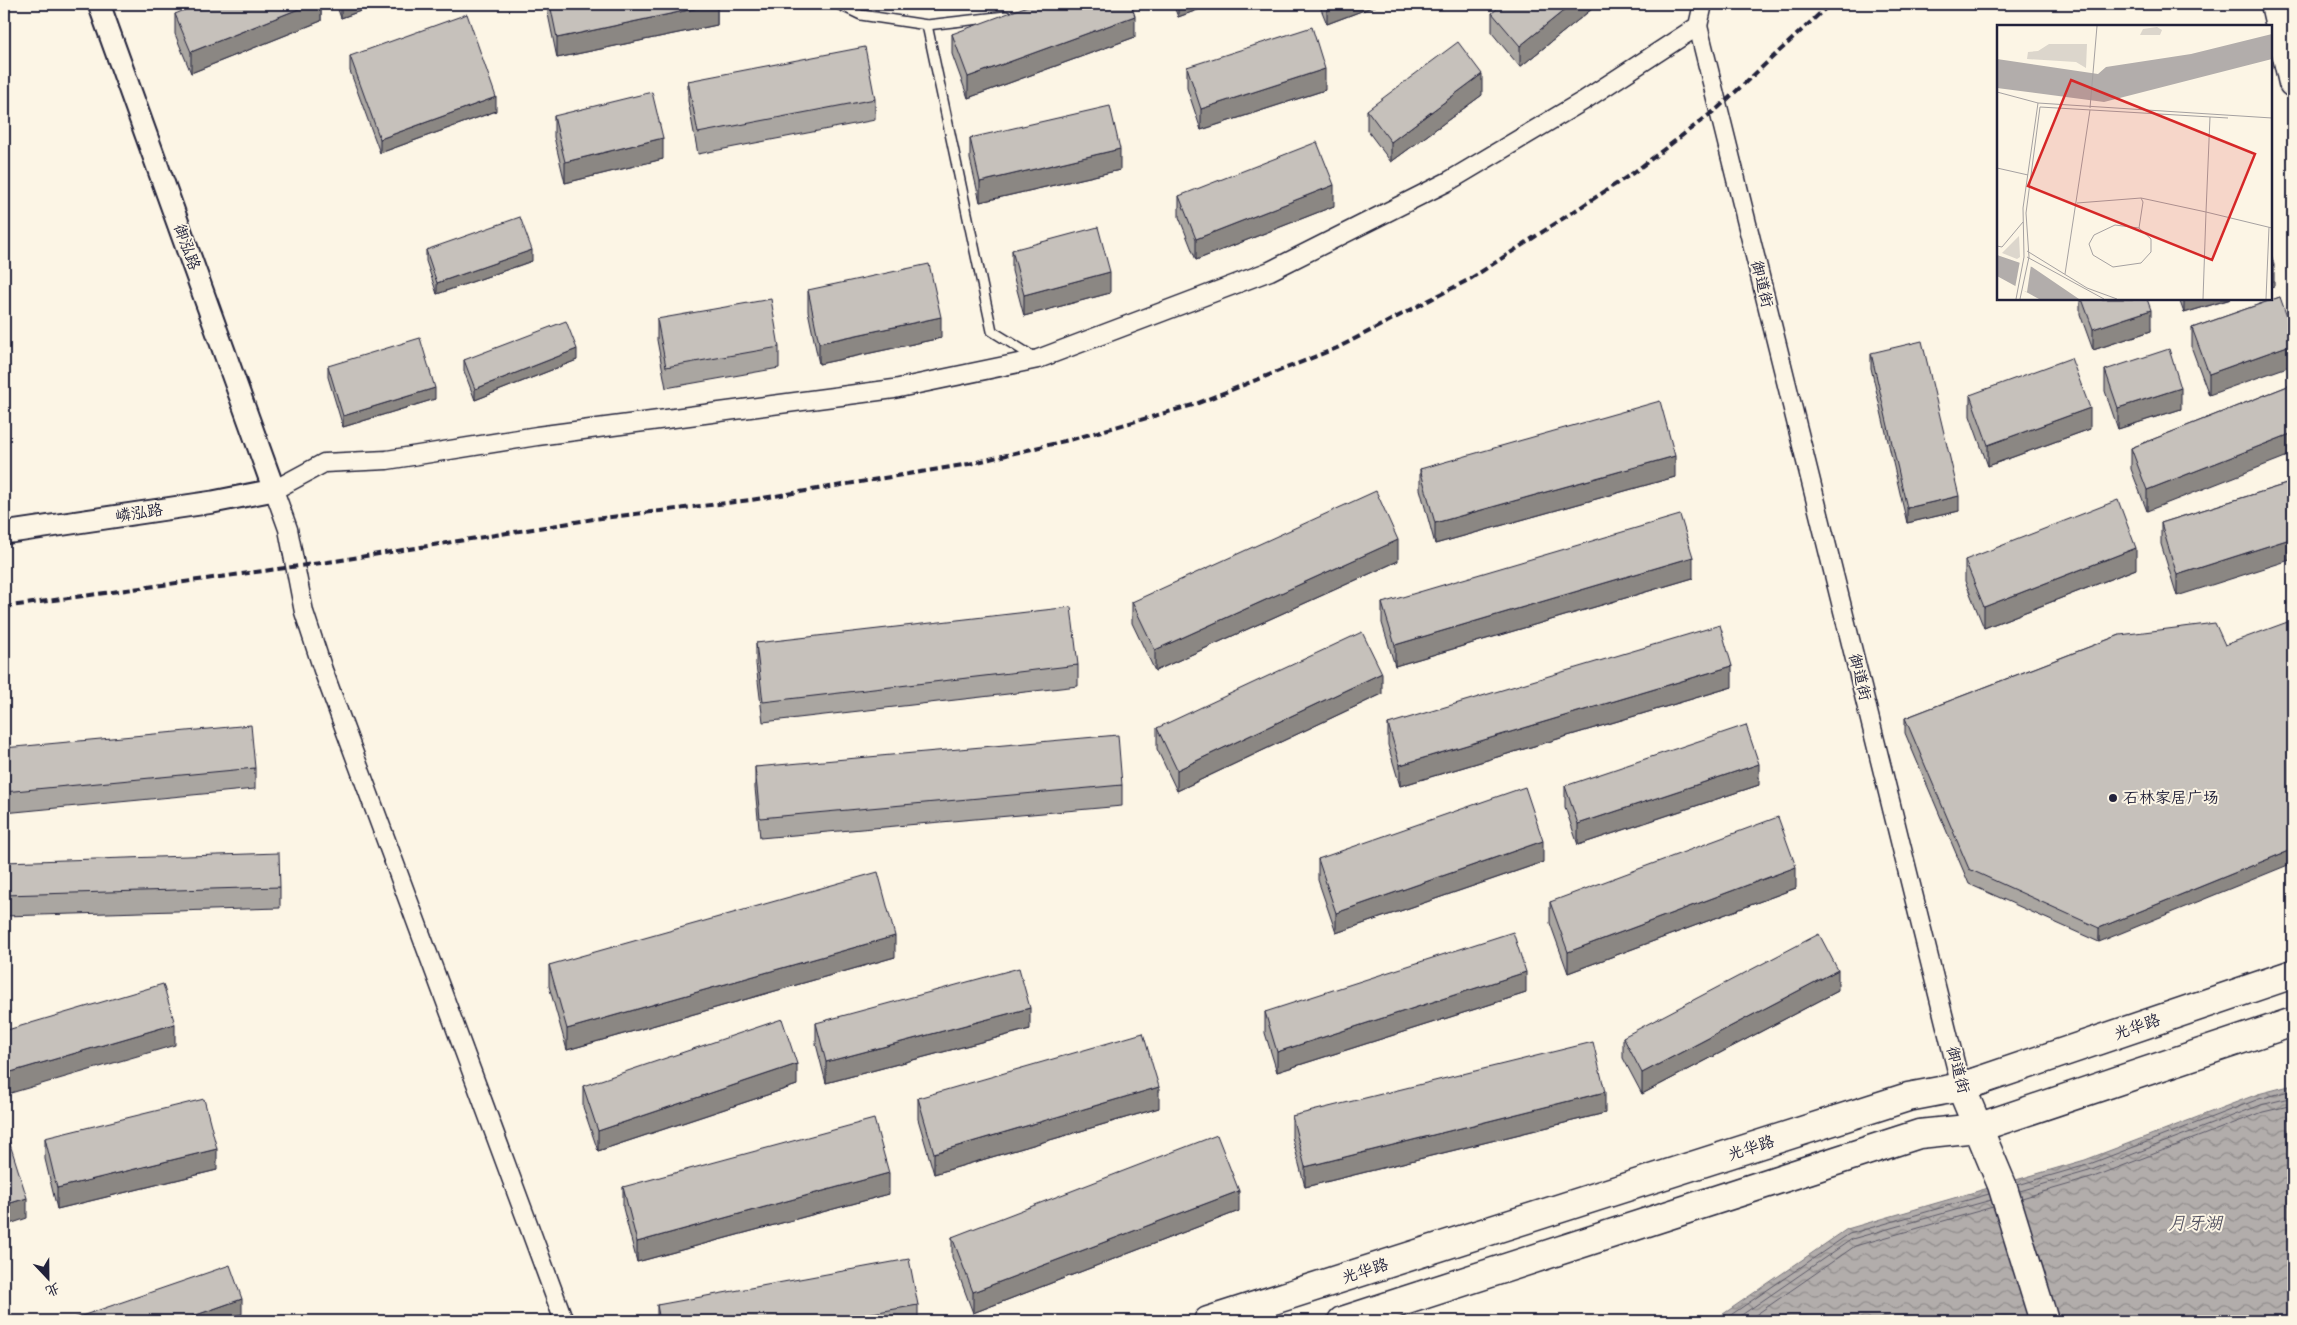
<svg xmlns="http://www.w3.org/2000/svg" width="2297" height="1325" font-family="'Architects Daughter','LXGW WenKai TC',sans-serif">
	<defs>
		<pattern id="water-waves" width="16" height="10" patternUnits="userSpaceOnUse" patternTransform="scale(1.25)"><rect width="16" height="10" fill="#b2adab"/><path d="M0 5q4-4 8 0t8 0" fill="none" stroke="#908c8c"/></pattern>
	</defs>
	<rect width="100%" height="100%" fill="#fcf5e5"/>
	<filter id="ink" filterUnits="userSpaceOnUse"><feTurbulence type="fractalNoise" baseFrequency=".02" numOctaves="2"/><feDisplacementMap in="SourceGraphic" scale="10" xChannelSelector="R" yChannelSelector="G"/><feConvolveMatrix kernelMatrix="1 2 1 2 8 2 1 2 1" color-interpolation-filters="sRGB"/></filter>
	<g filter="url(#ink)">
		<!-- water -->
		<polygon fill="url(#water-waves)" stroke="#78757e" points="2293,1085 2293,1321 1713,1321 1847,1229 2085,1160 2258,1094"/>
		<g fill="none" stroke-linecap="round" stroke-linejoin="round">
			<!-- shore -->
			<g stroke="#5c5a68" stroke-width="1">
				<polyline points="2018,1185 2087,1165 2259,1099 2293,1090"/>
				<polyline points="2020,1191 2089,1171 2261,1105 2293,1097"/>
				<polyline points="2022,1198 2091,1178 2263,1112 2293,1105"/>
				<polyline points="1722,1321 1849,1234 1989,1194"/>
				<polyline points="1733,1321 1852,1239 1991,1200"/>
				<polyline points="1747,1321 1855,1246 1993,1207"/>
			</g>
			<!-- service casing -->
			<g stroke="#22223b" stroke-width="12">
				<g id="service">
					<polyline points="838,4 861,15 927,25 1006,16"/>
					<polyline points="927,25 992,331 1037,359"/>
				</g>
			</g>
			<!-- minor casing -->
			<g stroke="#22223b" stroke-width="21">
				<g id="minor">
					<polyline points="1698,26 1961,1087"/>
					<polyline points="564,1321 323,670 304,612 288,529 274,490 324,463 387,460 537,436 894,389 1038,359 1270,271 1449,181 1583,101 1698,26 1703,4"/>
				</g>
			</g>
			<!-- tertiary casing -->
			<g stroke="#22223b" stroke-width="25">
				<polyline id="tertiary" points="4,533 213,502 274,490 99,4"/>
			</g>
			<!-- primary casing -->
			<g stroke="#22223b" stroke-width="31">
				<g id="primary">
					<polyline points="2275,4 2293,83"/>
					<polyline points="1980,1081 1961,1087 2002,1185 2044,1321"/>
					<polyline points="1208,1321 1908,1097 1961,1087 2293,974"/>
					<polyline points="1342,1321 1919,1134 1977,1128 2293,1022"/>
				</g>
			</g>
			<!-- service -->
			<use href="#service" stroke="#fcf5e5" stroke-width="9"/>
			<!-- minor -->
			<use href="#minor" stroke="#fcf5e5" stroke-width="18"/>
			<!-- tertiary -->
			<use href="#tertiary" stroke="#fcf5e5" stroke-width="21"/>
			<!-- primary -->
			<use href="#primary" stroke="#fcf5e5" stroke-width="28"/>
			<!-- rail -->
			<polyline stroke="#22223b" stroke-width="4" stroke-dasharray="8 4" stroke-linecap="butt" points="4,607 335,561 594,519 751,500 969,464 1073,439 1193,405 1337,348 1470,279 1633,173 1718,108 1830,4"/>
		</g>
		<!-- wall -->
		<g fill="#aaa6a1" stroke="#22223b">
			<polygon points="321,4 321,21 191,73 175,34 175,14"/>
			<polygon points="336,4 380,4 341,18"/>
			<polygon points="548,4 717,4 717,25 557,58 548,14"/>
			<polygon points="1173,4 1214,4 1178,17"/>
			<polygon points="1319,4 1380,4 1327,24"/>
			<polygon points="1598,4 1520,67 1492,33 1492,13"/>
			<polygon points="952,34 1135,37 968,98 952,54"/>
			<polygon points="350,56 496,111 380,153 350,71"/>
			<polygon points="1187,67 1325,90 1201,130 1187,88"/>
			<polygon points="688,81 875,99 875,120 698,154 688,101"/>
			<polygon points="1482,95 1391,162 1367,130 1367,110"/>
			<polygon points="554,116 663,159 565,183 554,137"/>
			<polygon points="970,138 1120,170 980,202 970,159"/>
			<polygon points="1179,196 1334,206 1196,260 1179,217"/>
			<polygon points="426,250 532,261 437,294 426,261"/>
			<polygon points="1012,250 1110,293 1024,316 1012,271"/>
			<polygon points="808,290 941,338 819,364 808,311"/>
			<polygon points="2280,297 2209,395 2192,349 2192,328"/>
			<polygon points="2080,299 2147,299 2151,331 2093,350 2080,314"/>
			<polygon points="2179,299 2231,299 2184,313"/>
			<polygon points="657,319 779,347 779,368 666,388 657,340"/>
			<polygon points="1871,353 1959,511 1907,523 1871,368"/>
			<polygon points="464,360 577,360 475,400 464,371"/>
			<polygon points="328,366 435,399 343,427 328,377"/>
			<polygon points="2105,370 2181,409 2118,429 2105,391"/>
			<polygon points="2293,384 2147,511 2131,469 2131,448"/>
			<polygon points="1970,395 2090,429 1988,466 1970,416"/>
			<polygon points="1420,469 1675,477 1435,544 1420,489"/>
			<polygon points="2293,482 2177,596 2161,544 2161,523"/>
			<polygon points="1965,560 2136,569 1984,628 1965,581"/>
			<polygon points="1398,561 1155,671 1132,623 1132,602"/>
			<polygon points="1693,578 1395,666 1382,623 1382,603"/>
			<polygon points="2120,635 2099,942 1969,884 1905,733 1905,718"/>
			<polygon points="756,643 1078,665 1078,686 763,722 756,664"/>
			<polygon points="1732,687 1400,786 1388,745 1388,724"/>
			<polygon points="1382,694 1177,791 1157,749 1157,728"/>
			<polygon points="4,748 255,768 255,789 4,813"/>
			<polygon points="755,767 1122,785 1122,806 760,838 755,788"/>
			<polygon points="1759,785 1578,845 1565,807 1565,786"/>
			<polygon points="1318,859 1543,862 1336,933 1318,880"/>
			<polygon points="4,862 280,887 280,908 4,916"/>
			<polygon points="1796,888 1568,973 1550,923 1550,902"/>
			<polygon points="895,957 567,1050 549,986 549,965"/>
			<polygon points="1838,991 1642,1094 1623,1058 1623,1037"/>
			<polygon points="1526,993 1277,1072 1265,1033 1265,1012"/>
			<polygon points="816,1023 1030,1029 826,1083 816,1044"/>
			<polygon points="797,1085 598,1151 583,1107 583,1086"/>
			<polygon points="918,1098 1159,1108 934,1174 918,1119"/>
			<polygon points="1605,1113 1305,1187 1292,1137 1292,1116"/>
			<polygon points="45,1138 217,1170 57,1209 45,1159"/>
			<polygon points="623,1187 889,1194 637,1262 623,1208"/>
			<polygon points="1239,1211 973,1313 952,1257 952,1237"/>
			<rect x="657" y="1305" width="261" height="16"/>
		</g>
		<!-- shaded-wall -->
		<g fill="#8b8783" stroke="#22223b">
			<polygon points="311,4 321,4 321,21 191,73 191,52"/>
			<polygon points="341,4 380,4 341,18"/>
			<polygon points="717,4 717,25 557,58 557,38"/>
			<polygon points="1178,4 1214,4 1178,17"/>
			<polygon points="1327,4 1380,4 1327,24"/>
			<polygon points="1572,4 1598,4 1520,67 1520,46"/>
			<polygon points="1135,16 1135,37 968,98 968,77"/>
			<polygon points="1325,69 1325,90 1201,130 1201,109"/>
			<polygon points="1482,74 1482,95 1391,162 1391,142"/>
			<polygon points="496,97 496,111 380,153 380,139"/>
			<polygon points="663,138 663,159 565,183 565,162"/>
			<polygon points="1120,149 1120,170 980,202 980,182"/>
			<polygon points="1334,185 1334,206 1196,260 1196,239"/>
			<polygon points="532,250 532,261 437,294 437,283"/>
			<polygon points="2274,265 2274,286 2271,287 2271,266"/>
			<polygon points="1110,272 1110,293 1024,316 1024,295"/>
			<polygon points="2184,299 2231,299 2184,313"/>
			<polygon points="2151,310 2151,331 2093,350 2093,329"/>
			<polygon points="941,317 941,338 819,364 819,343"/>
			<polygon points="2293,344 2293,365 2209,395 2209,374"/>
			<polygon points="577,349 577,360 475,400 475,389"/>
			<polygon points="435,388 435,399 343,427 343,416"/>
			<polygon points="2181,388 2181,409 2118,429 2118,408"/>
			<polygon points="2090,408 2090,429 1988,466 1988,445"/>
			<polygon points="2293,433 2293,454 2147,511 2147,490"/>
			<polygon points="1675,456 1675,477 1435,544 1435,523"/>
			<polygon points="1959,496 1959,511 1907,523 1907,508"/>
			<polygon points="2293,538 2293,559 2177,596 2177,575"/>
			<polygon points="1398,540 1398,561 1155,671 1155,650"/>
			<polygon points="2136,548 2136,569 1984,628 1984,607"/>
			<polygon points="1693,557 1693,578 1395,666 1395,645"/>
			<polygon points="1732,666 1732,687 1400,786 1400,765"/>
			<polygon points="1382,673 1382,694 1177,791 1177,770"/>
			<polygon points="1759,764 1759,785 1578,845 1578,824"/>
			<polygon points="1543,841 1543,862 1336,933 1336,913"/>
			<polygon points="2293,849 2293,863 2099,942 2099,928"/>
			<polygon points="1796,867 1796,888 1568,973 1568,952"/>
			<polygon points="895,936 895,957 567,1050 567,1029"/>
			<polygon points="1838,970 1838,991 1642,1094 1642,1073"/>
			<polygon points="1526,972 1526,993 1277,1072 1277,1052"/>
			<polygon points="1030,1008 1030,1029 826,1083 826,1062"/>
			<polygon points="175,1024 175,1045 4,1095 4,1074"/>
			<polygon points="797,1064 797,1085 598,1151 598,1131"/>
			<polygon points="1159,1087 1159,1108 934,1174 934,1153"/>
			<polygon points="1605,1092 1605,1113 1305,1187 1305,1167"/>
			<polygon points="217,1149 217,1170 57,1209 57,1188"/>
			<polygon points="889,1173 889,1194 637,1262 637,1242"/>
			<polygon points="1239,1191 1239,1211 973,1313 973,1292"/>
			<polygon points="27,1198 27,1218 4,1226 4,1205"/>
			<polygon points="242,1299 242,1314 220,1321 179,1321"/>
		</g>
		<!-- building -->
		<g fill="#c6c1bb" stroke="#22223b">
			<polygon points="199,4 311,4 191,52 175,14"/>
			<polygon points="550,4 717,4 557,38"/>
			<polygon points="1033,4 1131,4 1135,16 968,77 952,34"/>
			<polygon points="1503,4 1572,4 1520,46 1492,13"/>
			<polygon points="467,14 496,97 380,139 350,56"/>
			<polygon points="1312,27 1325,69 1201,109 1187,67"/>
			<polygon points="1458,42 1482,74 1391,142 1367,110"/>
			<polygon points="865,47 875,99 698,133 688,81"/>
			<polygon points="652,92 663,138 565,162 554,116"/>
			<polygon points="1110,106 1120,149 980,182 970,138"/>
			<polygon points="1317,142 1334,185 1196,239 1179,196"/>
			<polygon points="520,217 532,250 437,283 426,250"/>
			<polygon points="1098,227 1110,272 1024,295 1012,250"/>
			<polygon points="2271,254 2274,265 2271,266"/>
			<polygon points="929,264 941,317 819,343 808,290"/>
			<polygon points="2280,297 2293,334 2293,344 2209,374 2192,328"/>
			<polygon points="771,299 779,347 666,367 657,319"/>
			<polygon points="2082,299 2147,299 2151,310 2093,329"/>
			<polygon points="566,321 577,349 475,389 464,360"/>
			<polygon points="420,338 435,388 343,416 328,366"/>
			<polygon points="1922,341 1959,496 1907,508 1871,353"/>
			<polygon points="2169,349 2181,388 2118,408 2105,370"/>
			<polygon points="2071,358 2090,408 1988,445 1970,395"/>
			<polygon points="2293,384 2293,433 2147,490 2131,448"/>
			<polygon points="1660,401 1675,456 1435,523 1420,469"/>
			<polygon points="2293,482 2293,538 2177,575 2161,523"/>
			<polygon points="1376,491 1398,540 1155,650 1132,602"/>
			<polygon points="2118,500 2136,548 1984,607 1965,560"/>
			<polygon points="1680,515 1693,557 1395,645 1382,603"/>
			<polygon points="1071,607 1078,665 763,702 756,643"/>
			<polygon points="2293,620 2293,849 2099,928 1969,869 1905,718 2120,635 2215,623 2225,645"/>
			<polygon points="1720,625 1732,666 1400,765 1388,724"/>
			<polygon points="1362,632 1382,673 1177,770 1157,728"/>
			<polygon points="251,725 255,768 4,792 4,748"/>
			<polygon points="1746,725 1759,764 1578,824 1565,786"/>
			<polygon points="1118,735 1122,785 760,818 755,767"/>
			<polygon points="1525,787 1543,841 1336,913 1318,859"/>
			<polygon points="1778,817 1796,867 1568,952 1550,902"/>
			<polygon points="279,853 280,887 4,895 4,862"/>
			<polygon points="878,872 895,936 567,1029 549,965"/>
			<polygon points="1513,932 1526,972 1277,1052 1265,1012"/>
			<polygon points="1819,934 1838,970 1642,1073 1623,1037"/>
			<polygon points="1019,968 1030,1008 826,1062 816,1023"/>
			<polygon points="163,984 175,1024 4,1074 4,1031"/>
			<polygon points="782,1019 797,1064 598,1131 583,1086"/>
			<polygon points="1143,1033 1159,1087 934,1153 918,1098"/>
			<polygon points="1593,1042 1605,1092 1305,1167 1292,1116"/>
			<polygon points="204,1099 217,1149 57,1188 45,1138"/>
			<polygon points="874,1119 889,1173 637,1242 623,1187"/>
			<polygon points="1217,1135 1239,1191 973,1292 952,1237"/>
			<polygon points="8,1138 27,1198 4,1205 4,1139"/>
			<polygon points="909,1259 918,1305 827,1321 660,1321 657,1305"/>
			<polygon points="230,1265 242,1299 179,1321 67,1321"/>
		</g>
	</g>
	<!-- markers -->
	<circle fill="#22223b" stroke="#fcf5e5" stroke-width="2" cx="2113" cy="798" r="5"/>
	<g text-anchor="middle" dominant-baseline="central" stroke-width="4" stroke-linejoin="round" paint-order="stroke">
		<!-- street labels -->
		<g font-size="16" fill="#22223b" stroke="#fcf5e5">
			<text transform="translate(187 247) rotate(70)">御泓路</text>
			<text transform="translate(1762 284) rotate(76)">御道街</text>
			<text transform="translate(139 513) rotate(-9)">嶙泓路</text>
			<text transform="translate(1860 677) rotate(76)">御道街</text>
			<text transform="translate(2137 1027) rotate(-19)">光华路</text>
			<text transform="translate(1958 1070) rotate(75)">御道街</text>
			<text transform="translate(1751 1148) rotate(-18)">光华路</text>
			<text transform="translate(1365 1271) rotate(-18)">光华路</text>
		</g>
		<!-- poi labels -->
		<g font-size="16" fill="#22223b" stroke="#fcf5e5" text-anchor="start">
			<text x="2123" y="798">石林家居广场</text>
		</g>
		<!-- water labels -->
		<g font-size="18" font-style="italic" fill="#545362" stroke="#fcf5e5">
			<text x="2195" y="1223">月牙湖</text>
		</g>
	</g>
	<!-- overview -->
	<g transform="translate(1997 25)">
		<rect width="275" height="275" fill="#fcf5e5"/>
		<path d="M52 19H90L89 43 79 37 30 34 31 27 41 26ZM22 211 23 232 20 234 5 228Z" fill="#dcd6cc"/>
		<path d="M160 2 165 5 163 10H143L146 4Z" fill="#dcd6cc"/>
		<path d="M275 9V34L107 77 0 63V34L101 49 109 42 194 29ZM0 230 35 242 82 274H42L0 251Z" fill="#b2adab"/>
		<path d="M23 236 34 240 30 267 18 263Z" fill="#fcf5e5"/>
		<path fill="none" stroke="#a5a1a1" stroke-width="1" d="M0 67 41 78M93 83 100 1M0 143 31 150M80 178 144 173 209 187 213 92M118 200 142 203 154 214V227L144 238 116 242 96 230 92 219 97 210ZM142 203 146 177 144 173M0 221 5 222 26 197M30 226 90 263 120 274M30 232 107 274M68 249 93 85M19 274 27 232 26 183 41 78 275 93M23 274 32 232 29 188 43 82 231 93M206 274 209 187 275 203M269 274 272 202"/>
		<path fill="#d62828" fill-opacity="0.15" stroke="#d62828" stroke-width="2.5" d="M74 55 258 129 215 235 31 161Z"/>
		<rect width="275" height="275" fill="none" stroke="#22223b" stroke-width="2.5"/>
	</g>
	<!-- margin -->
	<rect width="2297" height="1325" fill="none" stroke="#fcf5e5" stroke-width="20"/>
	<rect x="10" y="10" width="2277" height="1305" fill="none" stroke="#22223b" stroke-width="2" filter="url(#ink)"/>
	<!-- north arrow -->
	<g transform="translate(48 1278) rotate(158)" stroke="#fcf5e5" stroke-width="4" paint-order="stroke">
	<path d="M0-4L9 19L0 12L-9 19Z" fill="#22223b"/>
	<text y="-8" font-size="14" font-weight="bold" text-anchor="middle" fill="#22223b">北</text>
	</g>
</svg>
